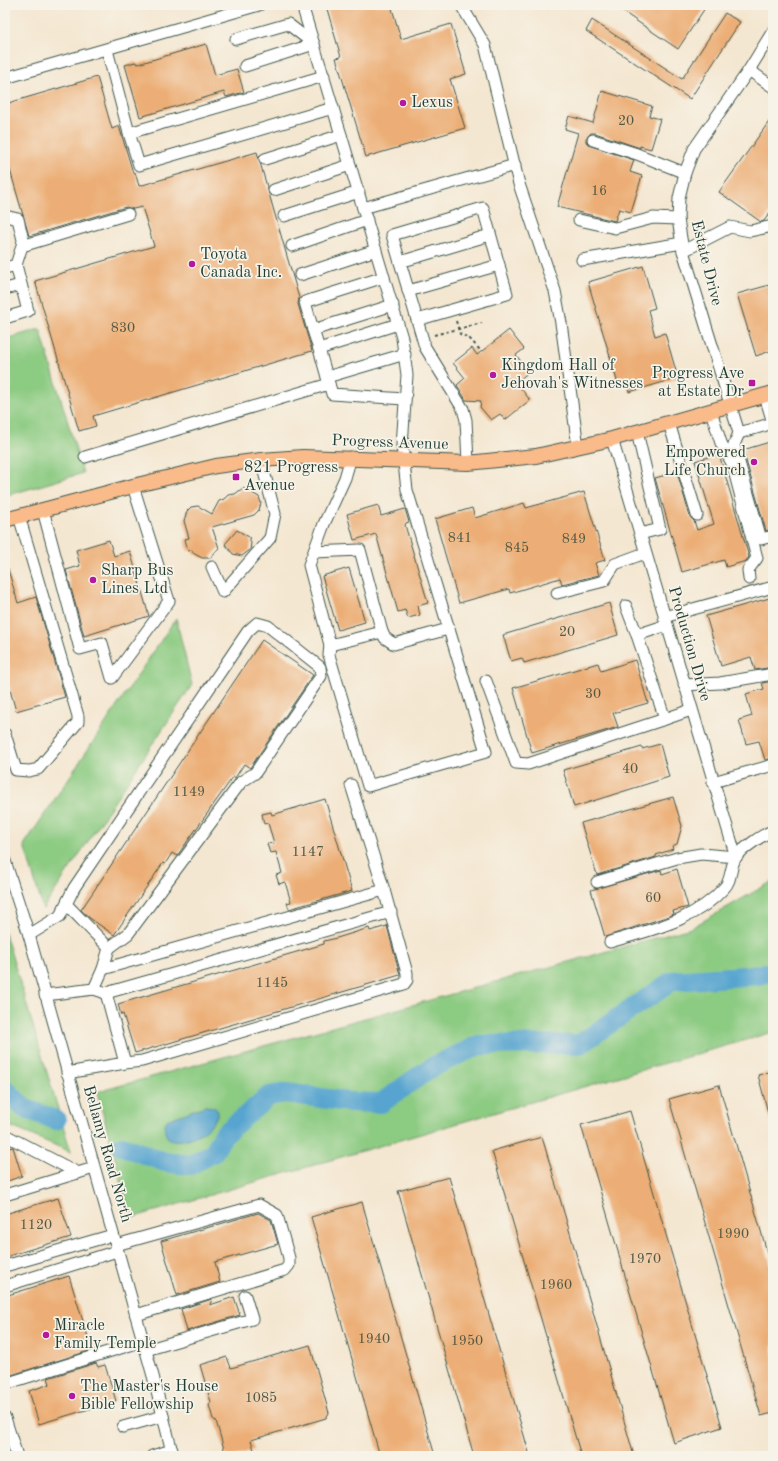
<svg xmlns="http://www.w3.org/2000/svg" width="778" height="1461" font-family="'Old Standard TT',serif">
	<rect width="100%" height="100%" fill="#f7f3e8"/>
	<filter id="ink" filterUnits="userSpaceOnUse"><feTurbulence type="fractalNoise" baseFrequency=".025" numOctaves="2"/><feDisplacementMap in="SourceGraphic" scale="8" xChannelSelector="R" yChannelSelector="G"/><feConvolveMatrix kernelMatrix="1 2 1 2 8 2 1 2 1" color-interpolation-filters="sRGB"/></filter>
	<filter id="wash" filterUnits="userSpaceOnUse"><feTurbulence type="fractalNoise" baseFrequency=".012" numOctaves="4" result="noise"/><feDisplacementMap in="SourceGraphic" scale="16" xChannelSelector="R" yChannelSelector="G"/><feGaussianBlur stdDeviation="0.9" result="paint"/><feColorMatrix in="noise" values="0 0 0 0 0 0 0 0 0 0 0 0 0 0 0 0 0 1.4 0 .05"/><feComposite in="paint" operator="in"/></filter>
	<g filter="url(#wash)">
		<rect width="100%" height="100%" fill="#f4e7d1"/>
		<!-- green -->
		<g fill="#8ccb82" stroke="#56845b">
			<polygon points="40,329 83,473 5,496 5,339"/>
			<polygon points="176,618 192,685 43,909 24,845"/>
			<polygon points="773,881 773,1032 131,1218 97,1092 691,928"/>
			<polygon points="5,933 71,1152 5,1124"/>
		</g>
		<!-- water -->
		<path fill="#56a4cf" stroke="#3a7082" d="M205 1106 214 1107 218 1111C216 1126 197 1138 182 1140 178 1141 173 1140 169 1139 164 1133 163 1128 167 1120Z"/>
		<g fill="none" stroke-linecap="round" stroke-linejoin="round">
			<!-- river -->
			<g stroke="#56a4cf" stroke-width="20">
				<polyline points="5,1089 24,1108 56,1120"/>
				<polyline points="122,1146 165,1162 190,1165 213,1153 224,1134 269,1096 286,1093 349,1102 381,1103 432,1067 479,1045 580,1044 672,981 759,975 773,971"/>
			</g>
		</g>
		<g id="blocks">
			<!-- building -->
			<g fill="#ecae76">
				<polygon points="339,5 391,5 401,39 451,24 466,74 450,79 465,128 366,157 336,58 341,57 327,9"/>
				<polygon points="613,5 707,5 678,49"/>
				<polygon points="725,13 740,22 690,99 586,31 592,20 682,79"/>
				<polygon points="206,44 215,75 237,69 244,92 226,97 224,92 140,117 125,65 135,62 138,64"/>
				<polygon points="97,77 112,129 119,126 133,173 135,172 139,186 257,152 299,298 298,304 312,351 93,416 96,426 79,431 35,281 154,246 142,207 133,209 126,207 29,236 8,163 5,164 5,104"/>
				<polygon points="602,91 652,106 649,116 660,119 651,149 640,146 640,148 595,133 591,133 586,138 586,142 591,146 634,160 630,172 642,176 631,212 619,209 615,221 557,207 578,133 565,129 569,116 593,123"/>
				<polygon points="773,116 773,208 764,221 761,222 719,192"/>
				<polygon points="643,266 655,308 648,310 655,336 665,333 678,378 629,392 626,382 618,384 588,282"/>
				<polygon points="773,284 773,350 756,356 737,294"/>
				<polygon points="509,330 524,349 516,355 529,372 516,382 530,400 505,420 500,414 491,420 480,407 481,401 466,400 457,385 465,378 453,363 472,348 477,355"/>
				<polygon points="773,441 773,529 766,531 743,450"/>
				<polygon points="719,454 749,557 746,561 726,567 724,560 682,572 655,478 677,472 690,517 694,521 697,530 714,524 695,461"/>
				<polygon points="243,488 259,497 261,503 259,510 254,515 212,527 219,548 210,558 202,558 193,553 192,550 188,551 185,539 189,538 184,521 187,511 191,507 198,506 212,514 219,501 224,499 228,495 235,494"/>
				<polygon points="584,492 605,560 595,563 599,575 562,584 560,578 510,593 509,589 459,603 435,519 472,508 475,518 524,503 526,508"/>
				<polygon points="378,505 381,516 405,509 409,522 406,523 405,525 428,603 418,606 420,615 408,618 405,610 398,612 376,534 354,540 347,514"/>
				<polygon points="237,530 249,537 251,543 250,550 242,556 233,554 225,544"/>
				<polygon points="109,540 114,556 130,551 149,616 84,636 66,570 80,566 76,550"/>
				<polygon points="5,566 7,566 18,603 36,597 65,697 16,711 5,672"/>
				<polygon points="349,568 365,622 338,630 322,576"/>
				<polygon points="773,597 773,667 755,670 751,657 721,666 706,616"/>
				<polygon points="609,603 618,635 524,663 522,658 511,661 503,635"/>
				<polygon points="262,640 313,675 250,768 244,764 235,778 233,777 177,856 172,853 165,864 163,863 114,935 91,919 81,910"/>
				<polygon points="635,660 648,703 613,713 618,727 532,753 513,688 598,663 601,671"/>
				<polygon points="773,681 773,758 765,760 759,741 746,744 739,720 752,716 746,694 764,689 762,683"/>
				<polygon points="660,744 669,777 574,807 563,770 642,747 642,749"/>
				<polygon points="673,797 682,826 677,844 672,846 673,849 656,855 656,857 597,875 581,823"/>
				<polygon points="325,799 352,891 289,909 287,903 291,902 285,882 279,884 276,875 282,873 276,852 270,853 267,844 274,843 268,823 264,824 262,814 271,812 272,815"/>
				<polygon points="677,869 688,907 673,911 674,914 669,916 605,937 591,890 661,870 662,874"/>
				<polygon points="387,926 400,975 135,1053 123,1014 121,1015 118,1004 324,944 324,941 337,938 369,928 370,931"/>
				<polygon points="773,1071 773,1119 770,1120 758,1075"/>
				<polygon points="719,1085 773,1273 773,1413 761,1416 669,1099"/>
				<polygon points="630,1111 722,1427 674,1443 581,1125"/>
				<polygon points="542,1137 593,1312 634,1456 581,1456 492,1151"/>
				<polygon points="13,1147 22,1176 5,1182 5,1149"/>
				<polygon points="449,1177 530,1456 474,1456 398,1191"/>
				<polygon points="58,1198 71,1237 5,1257 5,1214"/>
				<polygon points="362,1202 435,1456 380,1456 311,1217"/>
				<polygon points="258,1213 271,1220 278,1244 215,1262 220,1282 177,1295 161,1241"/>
				<polygon points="69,1276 92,1350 5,1377 5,1296"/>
				<polygon points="234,1297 240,1315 187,1331 181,1309 212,1299 210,1305"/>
				<polygon points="310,1345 329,1413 326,1418 251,1440 254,1450 235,1456 226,1456 216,1421 213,1419 209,1405 211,1402 200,1365 227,1357 231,1368"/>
				<polygon points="96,1363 98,1367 105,1365 116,1401 39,1424 29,1391 50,1384 48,1378"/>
			</g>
		</g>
	</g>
	<g filter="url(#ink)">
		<use href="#blocks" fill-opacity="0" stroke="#3f564c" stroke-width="1"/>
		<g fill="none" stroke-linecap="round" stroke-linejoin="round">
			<!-- minor casing -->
			<g stroke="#3f564c" stroke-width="13">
				<g id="minor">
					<polyline points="302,5 402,338 407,375 402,445 407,490 486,752 368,786 329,655 330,645"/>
					<polyline points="461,5 485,45 519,184 555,291 561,323 578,447"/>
					<polyline points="773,31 749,70 694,149 685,173 679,198 678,219 683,251 739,433 734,445 761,539 773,536"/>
					<polyline points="236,39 288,24 314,44 245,66"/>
					<polyline points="107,50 129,133"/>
					<polyline points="749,70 773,87"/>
					<polyline points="324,76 129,133 139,165 333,108"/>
					<polyline points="5,78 259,5"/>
					<polyline points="593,140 637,154 685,173"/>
					<polyline points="265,159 341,135"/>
					<polyline points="274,190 350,165"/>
					<polyline points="363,208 515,165"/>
					<polyline points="5,216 18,219 23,240 22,246"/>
					<polyline points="284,216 359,192"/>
					<polyline points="579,220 615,228 653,218 678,219"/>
					<polyline points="292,246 367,220"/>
					<polyline points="683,251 730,227 750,231 773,226"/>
					<polyline points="582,260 682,243"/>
					<polyline points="400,262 490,235"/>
					<polyline points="5,268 16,265 22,246 128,214"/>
					<polyline points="300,275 376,250"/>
					<polyline points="5,289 21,285"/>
					<polyline points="408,291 499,265"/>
					<polyline points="5,318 28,311 16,265"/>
					<polyline points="417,320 507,294 483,208 392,235 425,347 463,409 466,420 468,463"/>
					<polyline points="313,330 305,302 384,277"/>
					<polyline points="319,349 313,330 393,305"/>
					<polyline points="327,377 319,349 398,324"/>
					<polyline points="765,396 773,423"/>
					<polyline points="404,399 332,394 327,377 405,354"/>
					<polyline points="711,411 721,443 732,463 757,558 748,570 749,579"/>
					<polyline points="669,423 697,515"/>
					<polyline points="637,432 660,529 640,534"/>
					<polyline points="739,433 773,423"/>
					<polyline points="612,439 736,857"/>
					<polyline points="85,457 329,384"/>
					<polyline points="43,510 80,649 102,643 112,678 169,601 133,486"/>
					<polyline points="314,552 360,550 382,632 330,645 309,565 324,524 345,478 351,457"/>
					<polyline points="212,567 223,592 270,538 275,514 261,460"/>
					<polyline points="557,593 604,581 615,564 645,553"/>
					<polyline points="626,606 637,635"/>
					<polyline points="664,617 773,587"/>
					<polyline points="382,632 385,638 394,644 448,629"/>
					<polyline points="486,681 516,763 528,764 665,719 637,635 667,625"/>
					<polyline points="684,685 720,683 773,674"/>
					<polyline points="665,719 691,710"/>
					<polyline points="5,734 16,770 29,771 38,769 78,722 78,716 19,516"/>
					<polyline points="713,782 773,765"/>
					<polyline points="5,861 29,935 153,1376 173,1456"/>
					<polyline points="597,882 677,858 701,854 736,857"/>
					<polyline points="67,905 109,948"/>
					<polyline points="29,935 60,916 74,888 248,631 257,623 268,626 320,667 321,676 255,773 241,782 128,934 109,948 103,969 94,989"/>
					<path d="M610 942C650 930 695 921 724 888 732 881 730 866 736 857 742 849 763 834 773 831"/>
					<polyline points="103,969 384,890"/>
					<polyline points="106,993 391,912"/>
					<polyline points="45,995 94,989 106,993 125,1063 67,1073"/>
					<polyline points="125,1063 142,1061 404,984 407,980 407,973 384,890 351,785"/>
					<polyline points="5,1135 78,1173"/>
					<polyline points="5,1195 94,1168"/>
					<polyline points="116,1245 259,1205 277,1215 289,1258 289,1265 285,1270 136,1315"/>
					<polyline points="5,1266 113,1235"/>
					<polyline points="5,1286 117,1251"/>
					<polyline points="146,1350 252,1319 245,1296"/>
					<polyline points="5,1384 143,1341"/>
					<polyline points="5,1418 17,1456"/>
					<polyline points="123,1427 163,1416"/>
					<polyline points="152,1456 172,1450"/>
				</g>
			</g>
			<!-- major casing -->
			<g stroke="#3f564c" stroke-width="16">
				<polyline id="major" points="5,520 133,486 216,466 261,460 303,457 468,463 536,456 612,439 773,393"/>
			</g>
			<!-- path -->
			<g stroke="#3f564c" stroke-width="2" stroke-dasharray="3 3" stroke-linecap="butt">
				<polyline points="456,321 460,334 469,338 480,350"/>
				<polyline points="434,335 482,323"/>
			</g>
			<!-- minor -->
			<use href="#minor" stroke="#fff" stroke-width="11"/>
			<!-- major -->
			<use href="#major" stroke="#fabb8b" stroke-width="14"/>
		</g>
	</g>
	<!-- markers -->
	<g fill="#b5179e" stroke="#f7f3e8" stroke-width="1.5">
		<circle cx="403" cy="103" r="4"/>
		<circle cx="192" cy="264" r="4"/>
		<circle cx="493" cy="375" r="4"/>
		<rect x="748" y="379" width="8" height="8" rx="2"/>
		<circle cx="754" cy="462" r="4"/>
		<rect x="232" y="473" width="8" height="8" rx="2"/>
		<circle cx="93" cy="580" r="4"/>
		<circle cx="46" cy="1335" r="4"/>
		<circle cx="72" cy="1396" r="4"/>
	</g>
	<g text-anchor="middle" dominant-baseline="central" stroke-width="3.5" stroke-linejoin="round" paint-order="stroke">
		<!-- number labels -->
		<g font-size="14" fill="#525944">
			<text x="626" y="121">20</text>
			<text x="599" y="191">16</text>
			<text x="123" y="328">830</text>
			<text x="460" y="538">841</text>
			<text x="574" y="539">849</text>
			<text x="517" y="548">845</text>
			<text x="567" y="632">20</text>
			<text x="593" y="694">30</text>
			<text x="630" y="769">40</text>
			<text x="189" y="792">1149</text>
			<text x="308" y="852">1147</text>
			<text x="653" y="898">60</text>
			<text x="272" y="983">1145</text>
			<text x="36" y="1225">1120</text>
			<text x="733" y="1234">1990</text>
			<text x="645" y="1259">1970</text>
			<text x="556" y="1285">1960</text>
			<text x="374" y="1339">1940</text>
			<text x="467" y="1341">1950</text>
			<text x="261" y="1398">1085</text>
		</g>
		<!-- poi labels -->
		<g font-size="16" fill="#1f3d34" stroke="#f7f3e8" text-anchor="start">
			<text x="411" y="103">Lexus</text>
			<text x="200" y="255">Toyota<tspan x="200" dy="18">Canada Inc.</tspan></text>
			<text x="501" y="366">Kingdom Hall of<tspan x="501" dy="18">Jehovah's Witnesses</tspan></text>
			<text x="744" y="374" text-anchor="end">Progress Ave<tspan x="744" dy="18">at Estate Dr</tspan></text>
			<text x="746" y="453" text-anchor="end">Empowered<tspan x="746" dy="18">Life Church</tspan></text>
			<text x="244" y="468">821 Progress<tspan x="244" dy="18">Avenue</tspan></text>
			<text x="101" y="571">Sharp Bus<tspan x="101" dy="18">Lines Ltd</tspan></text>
			<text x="54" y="1326">Miracle<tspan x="54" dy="18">Family Temple</tspan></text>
			<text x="80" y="1387">The Master's House<tspan x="80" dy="18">Bible Fellowship</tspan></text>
		</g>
		<!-- street labels -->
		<g font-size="16" fill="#1f3d34" stroke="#f7f3e8">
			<text transform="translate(706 263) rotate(76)">Estate Drive</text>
			<text transform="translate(390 443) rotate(2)">Progress Avenue</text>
			<text transform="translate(689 644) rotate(74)">Production Drive</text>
			<text transform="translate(107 1154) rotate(74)">Bellamy Road North</text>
		</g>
	</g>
	<!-- margin -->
	<rect width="778" height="1461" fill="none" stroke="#f7f3e8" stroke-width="20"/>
</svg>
